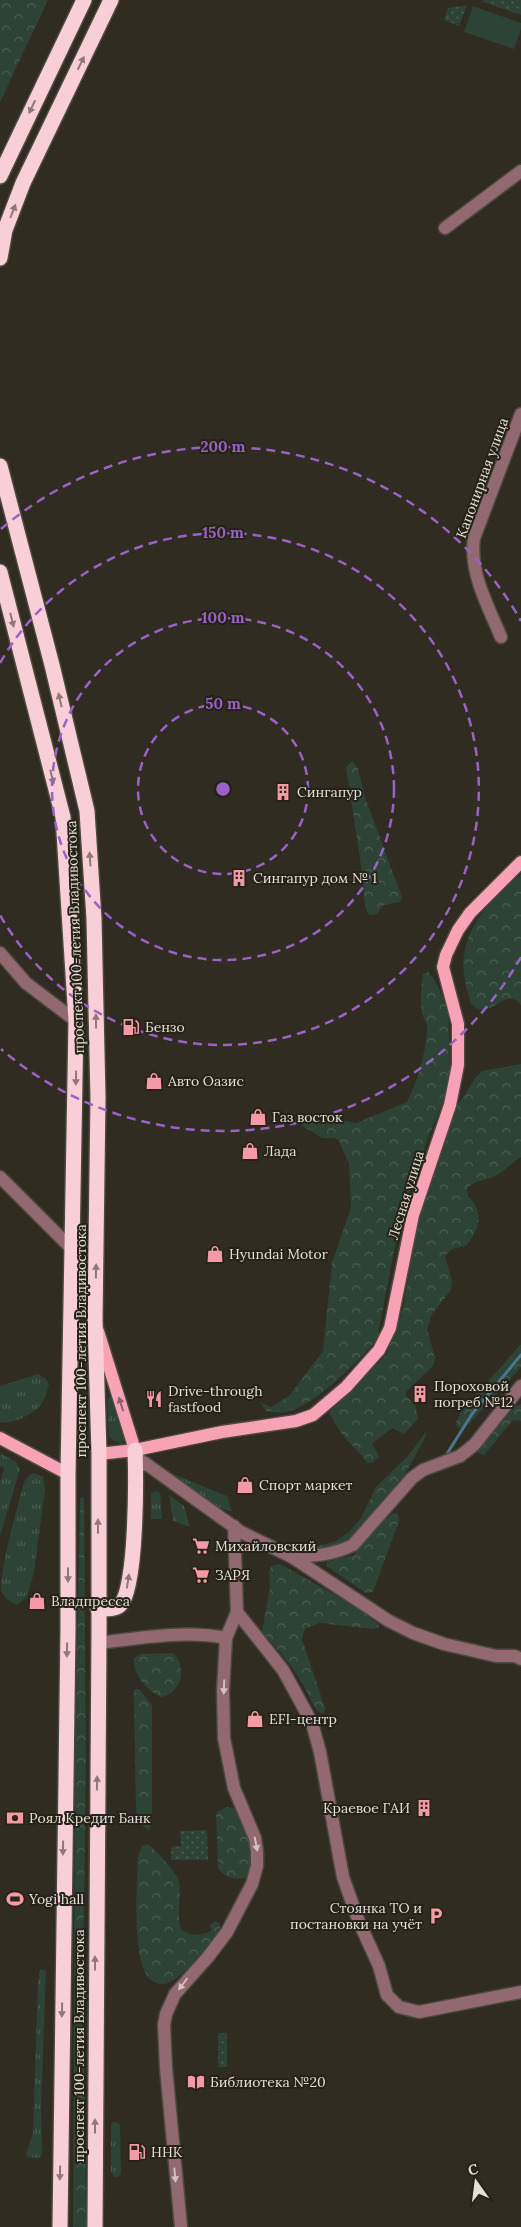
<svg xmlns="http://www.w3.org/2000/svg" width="521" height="2227" font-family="Lora,serif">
	<defs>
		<pattern id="grass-tufts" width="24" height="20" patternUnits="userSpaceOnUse" patternTransform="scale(1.25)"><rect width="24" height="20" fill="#2c4335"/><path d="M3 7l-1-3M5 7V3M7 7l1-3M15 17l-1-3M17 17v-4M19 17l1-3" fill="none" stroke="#4a5e52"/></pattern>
		<pattern id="forest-crowns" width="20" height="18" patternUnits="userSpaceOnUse" patternTransform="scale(1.25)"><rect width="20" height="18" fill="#2c4335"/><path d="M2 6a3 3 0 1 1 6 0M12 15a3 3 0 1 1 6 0" fill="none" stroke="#4a5e52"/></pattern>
		<pattern id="park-dots" width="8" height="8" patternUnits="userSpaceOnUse" patternTransform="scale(1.25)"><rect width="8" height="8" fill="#2c4335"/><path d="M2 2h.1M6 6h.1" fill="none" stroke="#4a5e52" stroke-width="1.8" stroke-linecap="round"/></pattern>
	</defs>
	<rect width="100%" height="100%" fill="#302c21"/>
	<!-- grass -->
	<g fill="url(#grass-tufts)">
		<path d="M38 1374 45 1378 49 1384C47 1391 46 1398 42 1403 35 1414 12 1425 0 1422V1386Z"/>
		<polygon points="111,1396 124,1440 121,1444 112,1440 109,1436 107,1398"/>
		<polygon points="0,1453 16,1462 20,1469 0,1536 0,1482 4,1468 0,1466"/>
		<path d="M168 1472 227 1496 232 1511C221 1513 179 1482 167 1475Z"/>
		<path d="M32 1473 43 1476 45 1489 34 1572 27 1597 17 1605C10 1602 3 1597 1 1589 0 1569 18 1503 25 1480Z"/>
		<polygon points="156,1491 160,1493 162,1519 151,1519 151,1493"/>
		<polygon points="169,1495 184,1506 190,1527 173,1521"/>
		<polygon points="40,1969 46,1971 41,2108 42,2153 39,2158 27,2157 26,2154 33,2133 38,1982"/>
		<polygon points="113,2122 119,2123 120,2126 121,2173 119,2176 115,2177 111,2172 111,2124"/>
	</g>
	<!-- forest -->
	<g fill="url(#forest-crowns)">
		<polygon points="0,0 48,0 0,102"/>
		<path d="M352 761 358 769 366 800 402 897 400 902 384 905C379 911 377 917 368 914L365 906 361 865 346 767Z"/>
		<path d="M521 874V1005C504 984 491 1024 471 1004 468 994 465 984 464 974 459 929 491 900 521 874Z"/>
		<path d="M428 972 433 977 448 1007 450 1066 446 1095 428 1138 400 1220 377 1339C359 1361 311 1410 282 1413 277 1413 271 1411 266 1411L260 1402 271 1407 289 1396 323 1351 332 1262 351 1208 349 1164 339 1141 335 1138H322L301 1125 299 1117 313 1114 356 1123 407 1102C416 1086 428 1046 427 1027 427 1022 423 1018 422 1013 420 1000 421 987 423 974Z"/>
		<path d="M521 1064V1157C512 1163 504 1171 495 1176 487 1180 472 1181 467 1189L468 1197C485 1211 479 1231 466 1246L452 1249 445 1256 452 1281 451 1290 432 1314 427 1329 435 1358 433 1366 406 1392V1396L415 1405 418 1419 404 1434 392 1428 372 1444 379 1456 374 1462 368 1463 341 1433 329 1413 386 1355 403 1310 416 1229 457 1106 476 1077 482 1071Z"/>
		<polygon points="521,1344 521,1367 470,1423 462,1429 457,1427 456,1423 460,1413"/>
		<polygon points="521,1404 521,1421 513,1420 484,1455 478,1453 477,1450 507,1410"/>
		<polygon points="426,1432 426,1436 403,1478 361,1529 346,1544 320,1552 302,1549 277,1542 318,1546 336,1541 349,1532 361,1518 376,1487 408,1456"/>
		<polygon points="84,1497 86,1761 83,1975 86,2227 73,2227 75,1761 80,1498"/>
		<polygon points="395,1513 398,1514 399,1521 373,1592 366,1593 326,1566 327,1562 331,1561 354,1555 370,1534 391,1514"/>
		<path d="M278 1564 286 1567 356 1607 378 1624 379 1627 373 1629 319 1623 305 1629 302 1639 325 1708 324 1714C315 1712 312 1702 308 1694 297 1671 279 1650 262 1632L270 1587 269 1572 271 1566Z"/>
		<path d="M173 1653C188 1667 181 1694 161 1697 147 1691 132 1674 134 1658L141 1654Z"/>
		<polygon points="135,1689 139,1689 152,1705 152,1817 149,1831 141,1824 136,1811 134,1692"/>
		<path d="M227 1807 237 1809 246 1825 255 1863 248 1877C238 1881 224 1878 218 1868L216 1816 217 1812Z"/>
		<path d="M147 1844 152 1847C159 1855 177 1872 179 1882 182 1897 176 1913 181 1929 189 1936 202 1936 211 1931L210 1925 215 1921 219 1923C221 1928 220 1934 217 1938 212 1945 204 1951 198 1957 187 1968 169 1994 151 1980 131 1964 137 1881 138 1856L142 1846Z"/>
	</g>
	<!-- park -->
	<g fill="url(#park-dots)">
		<polygon points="521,0 521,15 481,1 486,0"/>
		<polygon points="467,5 459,26 444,20 448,8"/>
		<polygon points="207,1830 208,1860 171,1860 171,1847 181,1846 180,1831"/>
		<rect x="218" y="2033" width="9" height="34"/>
	</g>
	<!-- garden -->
	<polygon fill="#2c4335" points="473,6 521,23 521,29 514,49 464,32"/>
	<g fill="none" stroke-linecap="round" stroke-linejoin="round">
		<!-- stream -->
		<polyline stroke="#49768e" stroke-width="3" points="445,1457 472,1414 521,1355"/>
		<!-- minor casing -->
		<g stroke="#4d493e" stroke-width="15">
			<g id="minor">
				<polyline points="445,228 521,171"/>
				<path d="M501 637C488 606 469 572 474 538L521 414"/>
				<polyline points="0,953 26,983 76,1021"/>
				<polyline points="0,1177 73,1250"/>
				<polyline points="135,1450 143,1465 145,1463 241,1532 292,1557 389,1621 413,1633 444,1644 496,1656 515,1656 521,1659"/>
				<path d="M292 1557C314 1556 333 1555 353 1545L412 1478 423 1470 460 1456 474 1445 521 1386"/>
				<polyline points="237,1612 283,1670 312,1723 320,1752 343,1877 359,1922 379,1966 387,1995 399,2007 419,2012 521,1992"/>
				<path d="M99 1643C141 1638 184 1630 226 1638"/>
				<polyline points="181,2227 166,2068 164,2025 166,2014 175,1994 208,1957 227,1932 252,1884 257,1866 257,1852 255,1838 234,1788 224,1738 223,1691 226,1638 237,1612 234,1526"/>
			</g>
		</g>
		<!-- major casing -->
		<g stroke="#4d493e" stroke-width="15">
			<g id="major">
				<polyline points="98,1331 135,1450"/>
				<polyline points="0,1438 68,1474"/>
				<polyline points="99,1454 135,1450 222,1432 296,1421 313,1415 346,1387 379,1350 390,1328 413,1215 450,1105 458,1065 458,1024 443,967 446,955 458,930 470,913 521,862"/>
			</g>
		</g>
		<!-- highway casing -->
		<g stroke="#4d493e" stroke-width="18">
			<g id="highway">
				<polyline points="0,176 84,0"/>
				<polyline points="0,258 5,230 23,183 111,0"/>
				<polyline points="0,466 52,665 87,811 94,919 98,1098 95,1320 99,1454 99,1633 95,2227"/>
				<polyline points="0,572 63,817 76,1021 68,1474 68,1629 60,2227"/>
				<path d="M98 1609C105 1609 114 1610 120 1605 137 1590 136 1476 135 1450"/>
			</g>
		</g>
		<!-- minor -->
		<use href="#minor" stroke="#926871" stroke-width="12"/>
		<!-- major -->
		<use href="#major" stroke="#f8a2b6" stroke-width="12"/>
		<!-- highway -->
		<use href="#highway" stroke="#f9cfd7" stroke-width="15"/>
	</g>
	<!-- one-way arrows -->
	<defs><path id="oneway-solid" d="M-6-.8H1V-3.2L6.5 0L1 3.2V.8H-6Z" transform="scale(1.25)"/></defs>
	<g fill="#907877">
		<use href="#oneway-solid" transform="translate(81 63) rotate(-64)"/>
		<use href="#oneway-solid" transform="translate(32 107) rotate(115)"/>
		<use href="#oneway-solid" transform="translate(13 211) rotate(-69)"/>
		<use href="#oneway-solid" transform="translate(12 620) rotate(76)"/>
		<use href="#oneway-solid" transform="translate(60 700) rotate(-103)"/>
		<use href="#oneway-solid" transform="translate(52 777) rotate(76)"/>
		<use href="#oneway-solid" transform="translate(90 859) rotate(-94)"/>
		<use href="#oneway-solid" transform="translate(96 1021) rotate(-91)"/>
		<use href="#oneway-solid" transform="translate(76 1078) rotate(91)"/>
		<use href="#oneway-solid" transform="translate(96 1271) rotate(-89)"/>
		<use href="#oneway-solid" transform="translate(98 1526) rotate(-90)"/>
		<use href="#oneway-solid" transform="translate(68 1575) rotate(90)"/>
		<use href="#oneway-solid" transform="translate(128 1581) rotate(-81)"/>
		<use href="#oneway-solid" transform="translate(67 1650) rotate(91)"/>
		<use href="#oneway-solid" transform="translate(97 1783) rotate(-89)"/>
		<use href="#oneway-solid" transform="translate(63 1848) rotate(91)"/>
		<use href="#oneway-solid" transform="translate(95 1963) rotate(-90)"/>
		<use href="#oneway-solid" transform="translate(62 2010) rotate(91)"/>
		<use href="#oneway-solid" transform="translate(95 2126) rotate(-90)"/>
		<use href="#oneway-solid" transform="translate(60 2173) rotate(91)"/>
	</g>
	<use fill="#8f6266" href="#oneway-solid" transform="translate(121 1404) rotate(-107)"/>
	<g fill="#cfc2bf">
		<use href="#oneway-solid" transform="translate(224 1687) rotate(92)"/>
		<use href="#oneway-solid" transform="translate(256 1844) rotate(79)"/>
		<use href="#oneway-solid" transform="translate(183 1984) rotate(127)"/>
		<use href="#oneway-solid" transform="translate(175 2175) rotate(84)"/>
	</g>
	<!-- distance rings -->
	<g fill="none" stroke="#9a62c7" stroke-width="2.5" stroke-dasharray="9 6">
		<circle cx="223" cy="789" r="85"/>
		<circle cx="223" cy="789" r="171"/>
		<path d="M0 663A256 256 0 1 1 0 915"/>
		<path d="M521 957A342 342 0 0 1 1 1049M1 529A342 342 0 0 1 521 621"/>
	</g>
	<!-- icons -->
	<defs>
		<g id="building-bare" transform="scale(1.35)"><path d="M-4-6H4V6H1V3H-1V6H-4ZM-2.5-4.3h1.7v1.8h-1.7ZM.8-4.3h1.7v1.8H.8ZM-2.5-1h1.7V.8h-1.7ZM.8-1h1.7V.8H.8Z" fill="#f49aa4" stroke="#262217" stroke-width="2.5" paint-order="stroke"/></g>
		<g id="fuel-bare" transform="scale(1.35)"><path d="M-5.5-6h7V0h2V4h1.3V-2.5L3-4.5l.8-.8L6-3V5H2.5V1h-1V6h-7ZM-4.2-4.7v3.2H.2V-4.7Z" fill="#f49aa4" stroke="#262217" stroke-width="2.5" paint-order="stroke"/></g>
		<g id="shop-bare" transform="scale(1.35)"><path d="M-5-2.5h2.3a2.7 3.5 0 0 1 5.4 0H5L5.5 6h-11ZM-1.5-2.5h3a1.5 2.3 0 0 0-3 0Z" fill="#f49aa4" stroke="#262217" stroke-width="2.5" paint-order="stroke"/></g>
		<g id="restaurant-bare" transform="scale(1.35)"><path d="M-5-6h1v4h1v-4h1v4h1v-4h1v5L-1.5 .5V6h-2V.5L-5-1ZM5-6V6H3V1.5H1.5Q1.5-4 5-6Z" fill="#f49aa4" stroke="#262217" stroke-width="2.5" paint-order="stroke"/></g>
		<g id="supermarket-bare" transform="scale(1.35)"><path d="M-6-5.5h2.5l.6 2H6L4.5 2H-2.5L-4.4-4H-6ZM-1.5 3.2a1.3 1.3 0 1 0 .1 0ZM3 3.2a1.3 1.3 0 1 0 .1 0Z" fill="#f49aa4" stroke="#262217" stroke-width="2.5" paint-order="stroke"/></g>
		<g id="bank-bare" transform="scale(1.35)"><path d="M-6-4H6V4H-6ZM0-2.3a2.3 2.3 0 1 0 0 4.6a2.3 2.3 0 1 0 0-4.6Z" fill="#f49aa4" stroke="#262217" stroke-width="2.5" paint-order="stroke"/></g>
		<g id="stadium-bare" transform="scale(1.35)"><path d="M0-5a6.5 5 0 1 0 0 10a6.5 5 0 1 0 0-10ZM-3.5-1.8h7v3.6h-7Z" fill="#f49aa4" stroke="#262217" stroke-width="2.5" paint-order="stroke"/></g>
		<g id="parking-bare" transform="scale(1.35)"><path d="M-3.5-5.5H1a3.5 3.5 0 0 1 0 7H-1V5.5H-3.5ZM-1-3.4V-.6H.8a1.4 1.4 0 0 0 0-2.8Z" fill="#f49aa4" stroke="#262217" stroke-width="2.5" paint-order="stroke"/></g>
		<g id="library-bare" transform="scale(1.35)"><path d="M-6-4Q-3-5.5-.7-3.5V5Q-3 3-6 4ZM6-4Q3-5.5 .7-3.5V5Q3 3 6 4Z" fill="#f49aa4" stroke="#262217" stroke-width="2.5" paint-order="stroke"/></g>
	</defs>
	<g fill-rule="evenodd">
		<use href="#building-bare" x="283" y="792"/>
		<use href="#building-bare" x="239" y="878"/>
		<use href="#fuel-bare" x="131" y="1027"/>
		<use href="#shop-bare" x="154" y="1081"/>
		<use href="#shop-bare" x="258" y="1117"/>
		<use href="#shop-bare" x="250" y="1151"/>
		<use href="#shop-bare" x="215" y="1254"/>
		<use href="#building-bare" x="420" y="1394"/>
		<use href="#restaurant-bare" x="154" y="1399"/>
		<use href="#shop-bare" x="245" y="1485"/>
		<use href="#supermarket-bare" x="201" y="1546"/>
		<use href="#supermarket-bare" x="201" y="1575"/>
		<use href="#shop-bare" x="37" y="1601"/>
		<use href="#shop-bare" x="255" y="1719"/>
		<use href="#building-bare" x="424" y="1808"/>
		<use href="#bank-bare" x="15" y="1818"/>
		<use href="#stadium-bare" x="15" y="1899"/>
		<use href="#parking-bare" x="436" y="1916"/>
		<use href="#library-bare" x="196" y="2082"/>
		<use href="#fuel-bare" x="137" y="2152"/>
	</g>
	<g text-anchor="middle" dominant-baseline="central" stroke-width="4" stroke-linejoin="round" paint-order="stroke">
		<!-- street labels -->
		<g font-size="14" fill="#e3e0d9" stroke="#262217">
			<text transform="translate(482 478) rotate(-70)">Капонирная улица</text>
			<text transform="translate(75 937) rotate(-92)">проспект 100-летия Владивостока</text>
			<text transform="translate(406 1195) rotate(-73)">Лесная улица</text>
			<text transform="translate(81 1341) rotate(-90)">проспект 100-летия Владивостока</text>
			<text transform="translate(79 2046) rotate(-90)">проспект 100-летия Владивостока</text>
		</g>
		<!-- poi labels -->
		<g font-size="14" fill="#e3e0d9" stroke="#262217" text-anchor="start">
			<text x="297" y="792">Сингапур</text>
			<text x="253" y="878">Сингапур дом № 1</text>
			<text x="145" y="1027">Бензо</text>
			<text x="168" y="1081">Авто Оазис</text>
			<text x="272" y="1117">Газ восток</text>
			<text x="264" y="1151">Лада</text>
			<text x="229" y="1254">Hyundai Motor</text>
			<text x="434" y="1386">Пороховой<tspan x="434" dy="16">погреб №12</tspan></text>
			<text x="168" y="1391">Drive-through<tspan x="168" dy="16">fastfood</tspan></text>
			<text x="259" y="1485">Спорт маркет</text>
			<text x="215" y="1546">Михайловский</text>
			<text x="215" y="1575">ЗАРЯ</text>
			<text x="51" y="1601">Владпресса</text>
			<text x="269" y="1719">EFI-центр</text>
			<text x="410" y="1808" text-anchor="end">Краевое ГАИ</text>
			<text x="29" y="1818">Роял Кредит Банк</text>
			<text x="29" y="1899">Yogi hall</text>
			<text x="422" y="1908" text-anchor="end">Стоянка ТО и<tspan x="422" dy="16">постановки на учёт</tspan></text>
			<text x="210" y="2082">Библиотека №20</text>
			<text x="151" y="2152">ННК</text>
		</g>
	</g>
	<circle cx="223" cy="789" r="8" fill="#9a62c7" stroke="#262217" stroke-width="2.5"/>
	<g font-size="15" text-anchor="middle" font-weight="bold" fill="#9a62c7" stroke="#262217" stroke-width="4" stroke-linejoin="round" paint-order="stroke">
		<text x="223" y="452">200 m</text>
		<text x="223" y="538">150 m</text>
		<text x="223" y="623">100 m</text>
		<text x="223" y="709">50 m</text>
	</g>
	<!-- north arrow -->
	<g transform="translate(476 2182) rotate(346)" stroke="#262217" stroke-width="4" paint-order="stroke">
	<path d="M0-4L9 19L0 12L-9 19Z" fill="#e3e0d9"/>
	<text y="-8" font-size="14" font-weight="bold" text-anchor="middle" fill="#e3e0d9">С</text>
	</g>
</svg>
